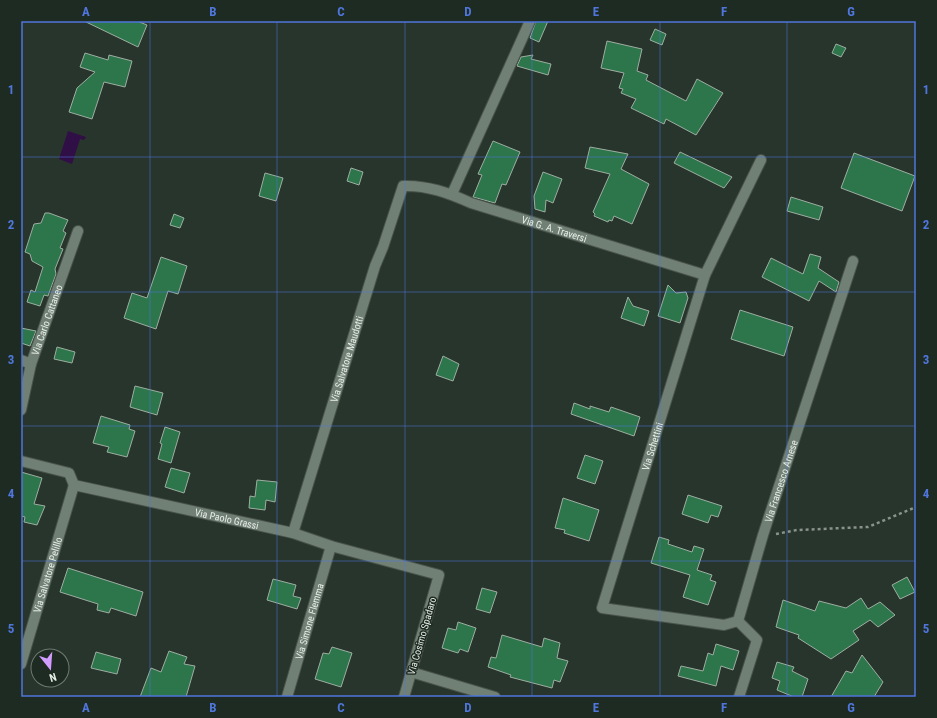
<svg xmlns="http://www.w3.org/2000/svg" width="937" height="718" font-family="'Roboto Condensed',sans-serif">
	<rect width="100%" height="100%" fill="#28352c"/>
	<!-- water -->
	<polygon fill="#300e46" points="68,131 86,137 84,140 80,139 72,164 59,159"/>
	<!-- building -->
	<g fill="#2d754a" stroke="#9eaea2">
		<polygon points="84,21 137,21 147,25 138,47"/>
		<polygon points="536,21 548,21 539,42 530,38"/>
		<polygon points="655,29 666,34 662,45 650,40"/>
		<polygon points="607,41 642,49 637,71 648,75 646,80 686,101 697,79 723,93 696,135 666,119 664,124 631,108 636,99 621,93 623,89 619,88 624,73 601,68"/>
		<polygon points="836,44 846,48 841,57 832,53"/>
		<polygon points="85,53 108,60 109,55 132,61 125,87 104,82 92,119 69,112 77,88 95,72 80,67"/>
		<polygon points="533,55 531,59 551,64 548,75 517,66 521,57"/>
		<polygon points="493,141 520,152 506,185 502,184 495,203 473,197 482,175 478,174"/>
		<polygon points="590,147 628,154 621,169 649,184 632,224 614,216 612,221 609,220 608,222 594,216 595,214 593,212 610,174 585,168"/>
		<polygon points="680,152 732,177 724,188 674,163"/>
		<polygon points="854,153 915,176 902,211 841,188"/>
		<polygon points="351,168 363,172 359,185 347,181"/>
		<polygon points="543,172 562,179 553,203 546,200 545,212 535,209 534,196"/>
		<polygon points="265,173 283,178 276,201 259,196"/>
		<polygon points="791,197 823,207 819,220 787,211"/>
		<polygon points="45,213 49,213 68,220 63,231 66,233 60,248 63,249 55,269 56,274 48,296 44,295 40,306 27,302 31,290 35,292 43,267 32,261 30,254 25,252 34,224 41,223"/>
		<polygon points="174,214 184,218 180,228 170,225"/>
		<polygon points="810,254 821,257 818,268 839,282 836,292 819,281 809,301 762,277 771,258 803,274"/>
		<polygon points="161,257 187,266 178,294 168,291 156,329 124,318 132,293 147,298"/>
		<polygon points="668,285 676,293 686,292 688,298 680,323 658,316"/>
		<polygon points="628,297 633,306 649,311 644,326 621,318"/>
		<polygon points="740,310 793,327 784,356 731,339"/>
		<polygon points="21,328 36,331 30,346 21,343"/>
		<polygon points="57,347 75,352 72,363 54,359"/>
		<polygon points="443,356 459,364 453,381 436,375"/>
		<polygon points="135,386 163,393 157,415 130,407"/>
		<polygon points="574,403 590,409 590,406 609,412 611,407 640,417 634,436 571,414"/>
		<polygon points="101,416 130,425 129,429 135,431 127,457 107,452 109,447 93,443"/>
		<polygon points="165,427 180,432 171,463 158,459 162,444 160,443"/>
		<polygon points="585,455 603,461 595,484 577,478"/>
		<polygon points="171,468 190,473 184,493 165,487"/>
		<polygon points="21,472 42,478 34,504 45,506 37,525 24,522 25,517 21,516"/>
		<polygon points="257,480 277,482 275,502 266,500 265,510 249,508 250,496 255,497"/>
		<polygon points="688,495 722,506 718,517 711,515 708,523 682,514"/>
		<polygon points="563,498 599,510 589,541 564,533 565,530 555,528"/>
		<polygon points="659,537 669,540 668,544 692,552 694,546 704,549 697,570 712,575 710,580 716,582 708,605 683,597 690,575 651,563"/>
		<polygon points="68,568 143,592 136,616 111,608 109,613 97,610 98,604 60,592"/>
		<polygon points="907,577 915,592 900,599 892,585"/>
		<polygon points="273,579 296,585 293,596 301,598 297,609 267,600"/>
		<polygon points="482,588 497,592 490,613 476,609"/>
		<polygon points="861,598 868,609 880,602 895,615 878,627 870,620 853,631 859,640 831,659 798,638 799,635 776,627 783,600 815,611 819,601 846,608"/>
		<polygon points="458,622 476,628 468,652 460,649 458,653 442,648 448,628 456,630"/>
		<polygon points="502,635 542,647 544,638 560,643 557,658 568,661 560,682 554,680 552,688 510,677 511,675 488,667 491,657 496,658"/>
		<polygon points="716,644 739,651 733,670 721,666 716,686 678,676 681,666 703,671 708,653 713,655"/>
		<polygon points="332,647 352,653 341,687 315,679 323,653 329,654"/>
		<polygon points="169,651 187,657 184,664 195,666 186,697 140,697 151,668 161,672"/>
		<polygon points="96,652 121,659 117,674 91,668"/>
		<polygon points="862,655 883,682 874,697 831,697 846,671 852,673"/>
		<polygon points="777,662 794,667 792,671 808,679 802,697 794,697 777,690 780,681 772,678"/>
	</g>
	<g fill="none" stroke-linecap="round" stroke-linejoin="round">
		<!-- minor casing -->
		<g stroke="#48534b" stroke-width="12">
			<g id="minor">
				<polyline points="452,194 530,21"/>
				<polyline points="21,360 31,364"/>
				<path id="s1" d="M21 410 31 364 78 231"/>
				<path id="s2" d="M21 461 69 473 74 485 293 533 331 546 439 575 404 697"/>
				<path id="s3" d="M293 533 375 266 383 247 403 186C427 185 449 193 471 203L705 275"/>
				<path id="s4" d="M738 621 724 625 602 608 705 275 761 160"/>
				<path id="s5" d="M21 664 74 485"/>
				<polyline points="411,672 495,697"/>
				<path id="s6" d="M287 697 331 546"/>
				<path id="s7" d="M739 697 757 640 738 621 763 535 853 261"/>
			</g>
		</g>
		<!-- path -->
		<polyline stroke="#88938b" stroke-width="2.5" stroke-dasharray="3 3" stroke-linecap="butt" points="776,534 797,530 868,527 916,507"/>
		<!-- minor -->
		<use href="#minor" stroke="#718075" stroke-width="10"/>
	</g>
	<!-- grid -->
	<path fill="none" stroke="#4f76dc" stroke-width="1" stroke-opacity="0.55" d="M150 21V697M277 21V697M405 21V697M532 21V697M660 21V697M787 21V697M21 157H916M21 292H916M21 426H916M21 561H916"/>
	<g text-anchor="middle" dominant-baseline="central" stroke-width="3" stroke-linejoin="round" paint-order="stroke">
		<!-- street labels -->
		<g font-size="10" fill="#e6eee8" stroke="#1e2b22">
			<text stroke="none"><textPath href="#s3" startOffset="522">Via G. A. Traversi</textPath></text>
			<text stroke="none"><textPath href="#s1" startOffset="94">Via Carlo Cattaneo</textPath></text>
			<text stroke="none"><textPath href="#s3" startOffset="182">Via Salvatore Maudotti</textPath></text>
			<text stroke="none"><textPath href="#s4" startOffset="307">Via Schettini</textPath></text>
			<text stroke="none"><textPath href="#s7" startOffset="233">Via Francesco Arnese</textPath></text>
			<text stroke="none"><textPath href="#s2" startOffset="219">Via Paolo Grassi</textPath></text>
			<text stroke="none"><textPath href="#s5" startOffset="93">Via Salvatore Pelillo</textPath></text>
			<text stroke="none"><textPath href="#s6" startOffset="79">Via Simone Flemma</textPath></text>
			<text transform="translate(422 636) rotate(-74)">Via Cosimo Spadaro</text>
		</g>
	</g>
	<!-- border -->
	<rect width="937" height="718" fill="none" stroke="#1e2b22" stroke-width="44"/>
	<!-- north arrow -->
	<g transform="translate(50 668) rotate(163)"><circle r="19" fill="#1e2b22" stroke="#6e7971"/>
	<path d="M0-3L7 15L0 10L-7 15Z" fill="#d19dfe"/>
	<text y="-6" font-size="11" font-weight="bold" text-anchor="middle" fill="#e6eee8">N</text>
	</g>
	<rect x="22" y="22" width="893" height="674" fill="none" stroke="#4f76dc" stroke-width="1.5"/>
	<g font-size="13" text-anchor="middle" font-weight="bold" fill="#4f76dc">
		<text x="86" y="16">A</text>
		<text x="213" y="16">B</text>
		<text x="341" y="16">C</text>
		<text x="468" y="16">D</text>
		<text x="596" y="16">E</text>
		<text x="724" y="16">F</text>
		<text x="851" y="16">G</text>
		<text x="11" y="94">1</text>
		<text x="926" y="94">1</text>
		<text x="11" y="229">2</text>
		<text x="926" y="229">2</text>
		<text x="11" y="364">3</text>
		<text x="926" y="364">3</text>
		<text x="11" y="498">4</text>
		<text x="926" y="498">4</text>
		<text x="11" y="633">5</text>
		<text x="926" y="633">5</text>
		<text x="86" y="712">A</text>
		<text x="213" y="712">B</text>
		<text x="341" y="712">C</text>
		<text x="468" y="712">D</text>
		<text x="596" y="712">E</text>
		<text x="724" y="712">F</text>
		<text x="851" y="712">G</text>
	</g>
</svg>
